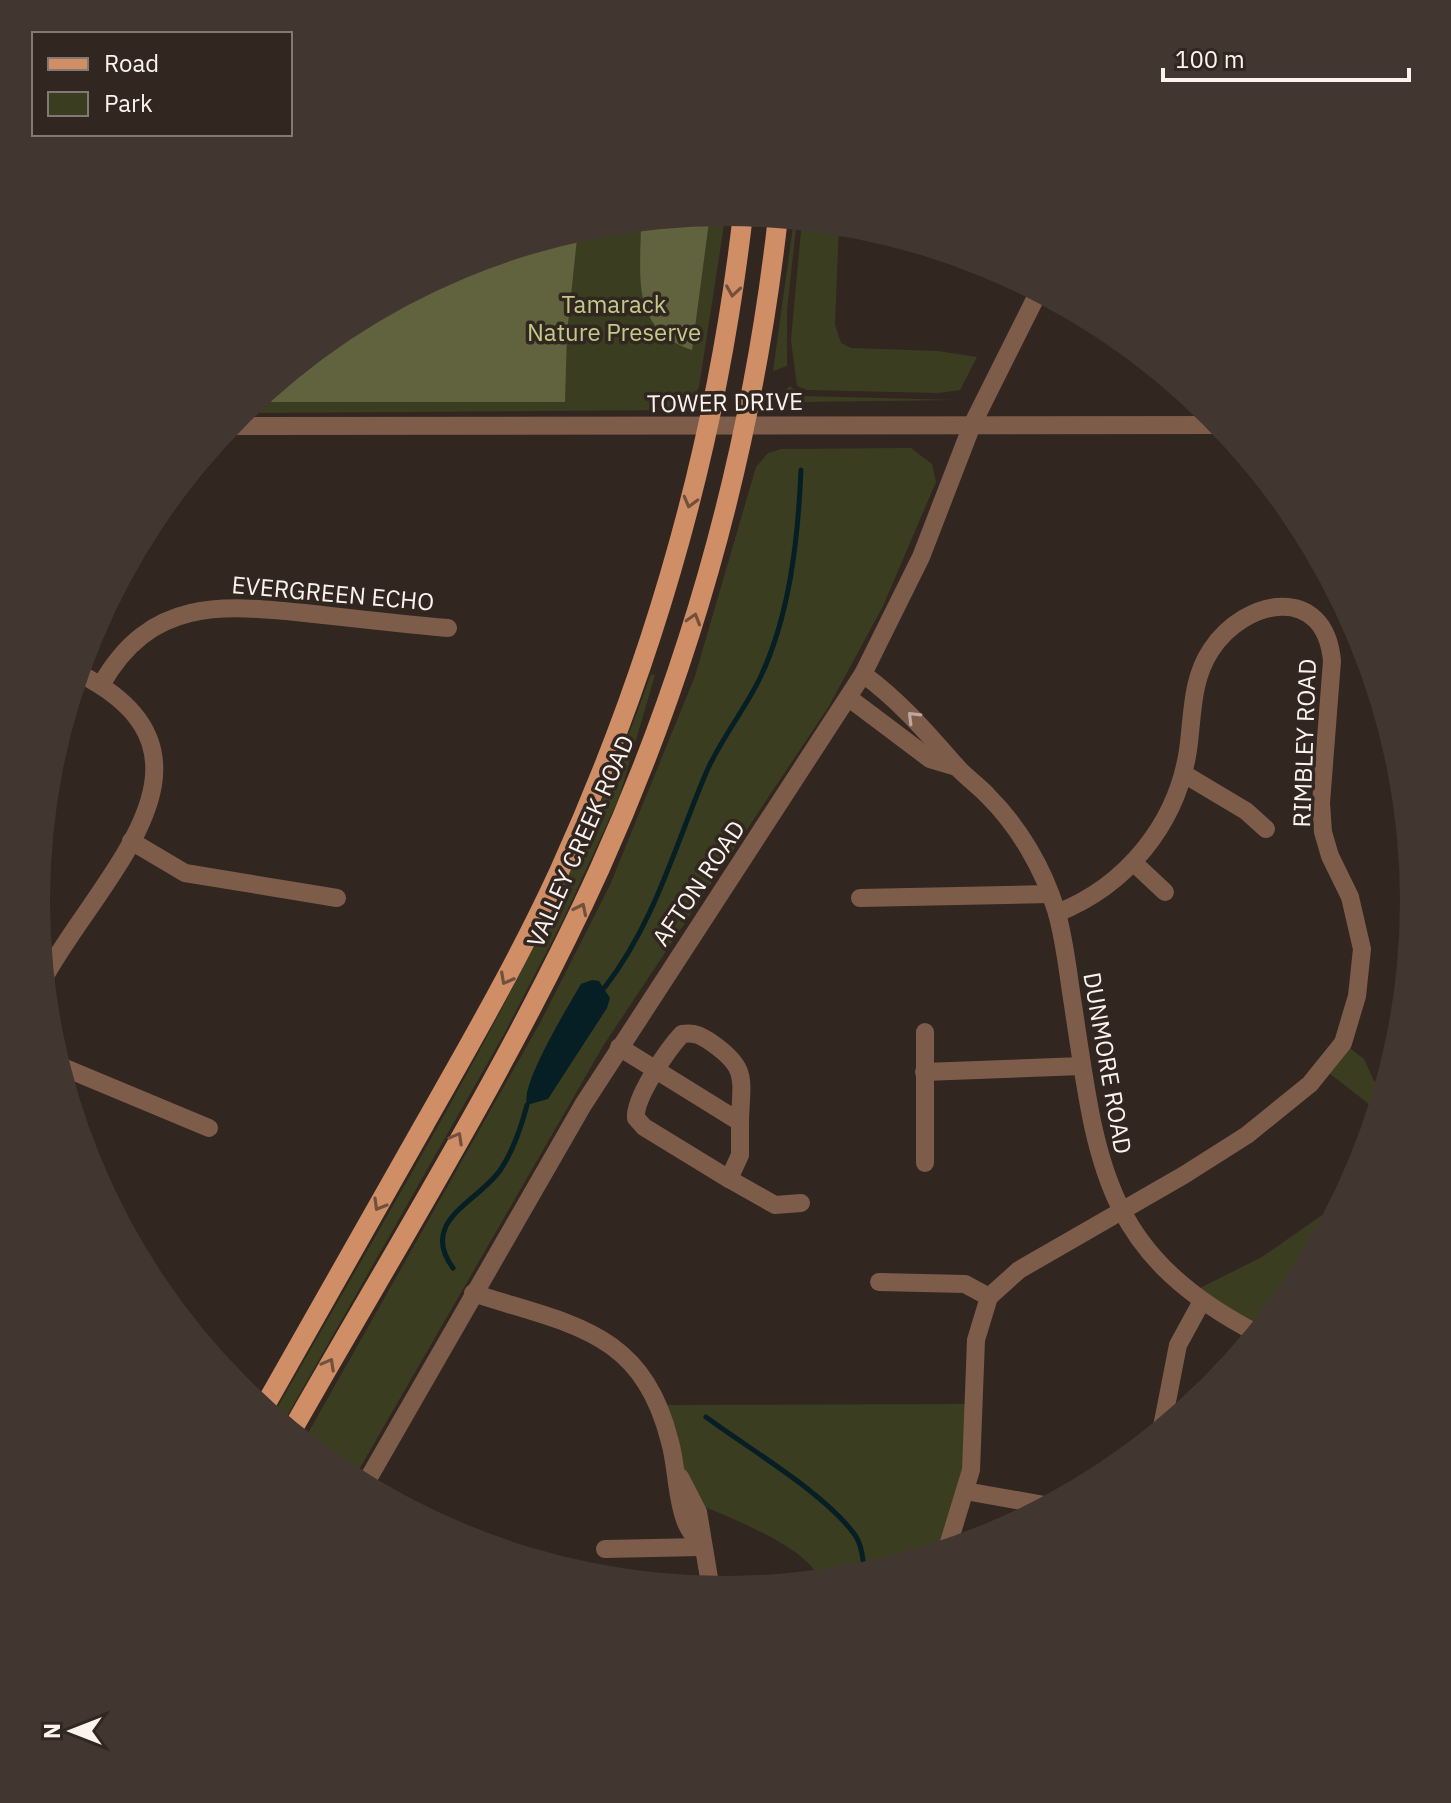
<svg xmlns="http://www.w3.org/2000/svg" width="1451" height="1803" font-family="'IBM Plex Sans',sans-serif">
	<rect width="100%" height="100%" fill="#322620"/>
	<!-- green -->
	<g fill="#3b3d21">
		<polygon points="726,212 699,387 693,397 676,410 239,413 343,328 462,264 591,225"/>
		<polygon points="794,219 797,219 787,310 787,366 773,371"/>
		<polygon points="802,220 839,223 835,325 841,343 851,348 938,351 977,357 960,390 939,393 807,390 797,386 791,340"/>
		<polygon points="790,386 802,396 958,400 802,402 782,393"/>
		<polygon points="911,448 932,464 936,482 883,606 829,706 603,1046 353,1480 303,1442 541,1021 610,885 695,676 756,467 768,453 781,449"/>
		<path d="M651 674 655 675 619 798 562 922 503 1036 282 1425 272 1417C409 1174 558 938 651 674Z"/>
		<polygon points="1343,1043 1364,1059 1374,1081 1386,1088 1379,1112 1324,1069"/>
		<polygon points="1345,1199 1299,1285 1258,1334 1192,1292 1262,1257"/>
		<path d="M975 1404 946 1552 860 1578 820 1582C814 1549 724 1515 695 1503L659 1405Z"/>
	</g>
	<!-- forest -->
	<g fill="#60633e">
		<path d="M710 214 692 350C629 328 641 276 641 220Z"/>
		<polygon points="578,229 567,333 565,402 252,402 343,328 462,264"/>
	</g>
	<!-- water -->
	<path fill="#051f24" d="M592 980 599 981 610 998 607 1008 548 1099 527 1105C520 1084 569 1005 581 984Z"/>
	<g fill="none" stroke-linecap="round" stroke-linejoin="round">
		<!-- stream -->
		<g stroke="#051f24" stroke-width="5">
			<path d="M605 987C654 924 675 846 706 773 720 740 744 711 760 678 790 615 798 539 801 470"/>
			<path d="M453 1268C418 1220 479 1202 501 1169 514 1149 521 1128 527 1105"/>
			<path d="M706 1417C749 1449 825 1493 855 1535 863 1547 864 1563 864 1577"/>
		</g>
		<!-- minor -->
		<g stroke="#7d5c4a" stroke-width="18">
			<polyline points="228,426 1222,425"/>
			<path d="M863 674C900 701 927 733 957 767 967 778 979 786 988 796 1019 827 1043 868 1056 910 1065 940 1068 974 1073 1005 1097 1163 1102 1253 1258 1334"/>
			<path d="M101 685C152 595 225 605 314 614 359 619 403 624 448 628"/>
			<polyline points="849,698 930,759 957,767"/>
			<polyline points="1184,774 1246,811 1266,829"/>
			<polyline points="131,841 185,873 337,898"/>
			<polyline points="1133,862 1165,892"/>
			<polyline points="860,898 1050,894"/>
			<path d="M44 978C99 877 242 754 78 673"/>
			<path d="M619 1047 740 1122V1155L729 1179 644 1127 636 1118C634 1098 668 1049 682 1034 695 1032 702 1036 712 1043 749 1069 741 1079 740 1122"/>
			<polyline points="58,1065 209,1128"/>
			<polyline points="924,1072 1082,1066"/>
			<polyline points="925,1163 925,1032"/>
			<polyline points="729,1179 775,1205 801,1203"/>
			<polyline points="879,1282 965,1284 989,1297"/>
			<path d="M473 1293C570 1325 642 1329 670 1442 677 1467 676 1496 685 1520 688 1530 696 1538 701 1547"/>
			<polyline points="1161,1432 1178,1345 1202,1301"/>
			<polyline points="680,1477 698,1512 711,1590"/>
			<polyline points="364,1486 583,1105 863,674 921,557 972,425 1039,291"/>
			<polyline points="965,1491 1050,1506"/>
			<polyline points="605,1549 701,1547"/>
			<path d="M946 1552 971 1470 976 1340 989 1297 1019 1270 1184 1175 1247 1135 1310 1084 1343 1043 1357 996 1362 949 1350 897 1330 856 1323 832 1321 803 1332 661C1325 583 1245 598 1211 650 1191 680 1193 715 1188 750 1177 824 1126 886 1057 913"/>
		</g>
		<!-- major -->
		<g stroke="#d08e66" stroke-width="20">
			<path d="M263 1409C317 1315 370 1220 424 1125 471 1042 519 959 559 872 654 663 717 442 743 214"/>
			<path d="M291 1432C396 1247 512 1062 600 868 693 662 753 441 778 217"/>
		</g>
	</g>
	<!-- one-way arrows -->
	<defs><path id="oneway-chevron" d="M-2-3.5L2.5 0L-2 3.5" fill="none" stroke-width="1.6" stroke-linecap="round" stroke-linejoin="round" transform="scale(2)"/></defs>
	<g stroke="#71503c">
		<use href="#oneway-chevron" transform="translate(733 291) rotate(99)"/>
		<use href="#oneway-chevron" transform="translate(690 502) rotate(105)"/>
		<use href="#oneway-chevron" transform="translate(694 619) rotate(-73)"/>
		<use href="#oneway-chevron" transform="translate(581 909) rotate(-64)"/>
		<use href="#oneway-chevron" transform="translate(506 979) rotate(118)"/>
		<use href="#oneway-chevron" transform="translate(457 1138) rotate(-61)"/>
		<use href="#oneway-chevron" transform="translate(379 1205) rotate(120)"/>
		<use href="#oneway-chevron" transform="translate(329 1364) rotate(-61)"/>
	</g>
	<use stroke="#bca89c" href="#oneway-chevron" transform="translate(913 717) rotate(-135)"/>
	<g text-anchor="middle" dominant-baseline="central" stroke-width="7" stroke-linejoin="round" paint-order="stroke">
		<!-- park labels -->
		<g font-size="24" fill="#c3c989" stroke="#322620">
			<text x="614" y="304">Tamarack<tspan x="614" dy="28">Nature Preserve</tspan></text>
		</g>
		<!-- street labels -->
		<g font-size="24" fill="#fcf3ef" stroke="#322620">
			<text transform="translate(725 402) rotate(-1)">TOWER DRIVE</text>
			<text transform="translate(333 593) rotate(5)">EVERGREEN ECHO</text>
			<text transform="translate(1304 743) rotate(-88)">RIMBLEY ROAD</text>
			<text transform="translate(580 841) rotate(-66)">VALLEY CREEK ROAD</text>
			<text transform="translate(698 883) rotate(-56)">AFTON ROAD</text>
			<text transform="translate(1108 1063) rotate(80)">DUNMORE ROAD</text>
		</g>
	</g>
	<!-- crop -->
	<path d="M0 0H1451V1803H0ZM50 901a675 675 0 1 1 1350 0a675 675 0 1 1-1350 0Z" fill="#423631" fill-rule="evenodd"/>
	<!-- legend -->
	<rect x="32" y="32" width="260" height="104" fill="#322620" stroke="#837873" stroke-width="2"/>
	<rect x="48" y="58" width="40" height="12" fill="#d08e66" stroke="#837873" stroke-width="2"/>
	<text x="104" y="72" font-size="24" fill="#fcf3ef">Road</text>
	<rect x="48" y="92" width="40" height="24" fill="#3b3d21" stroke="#837873" stroke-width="2"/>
	<text x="104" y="112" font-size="24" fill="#fcf3ef">Park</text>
	<!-- north arrow -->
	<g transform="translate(72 1731) rotate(270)" stroke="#322620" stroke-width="6" paint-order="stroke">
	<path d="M0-6L14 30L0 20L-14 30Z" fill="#fcf3ef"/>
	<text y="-12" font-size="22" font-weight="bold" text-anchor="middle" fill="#fcf3ef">N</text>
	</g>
	<!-- scale -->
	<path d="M1163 68v12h246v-12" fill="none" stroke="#fcf3ef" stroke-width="4"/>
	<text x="1175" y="68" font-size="24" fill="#fcf3ef" stroke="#322620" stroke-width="6" paint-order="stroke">100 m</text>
</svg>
